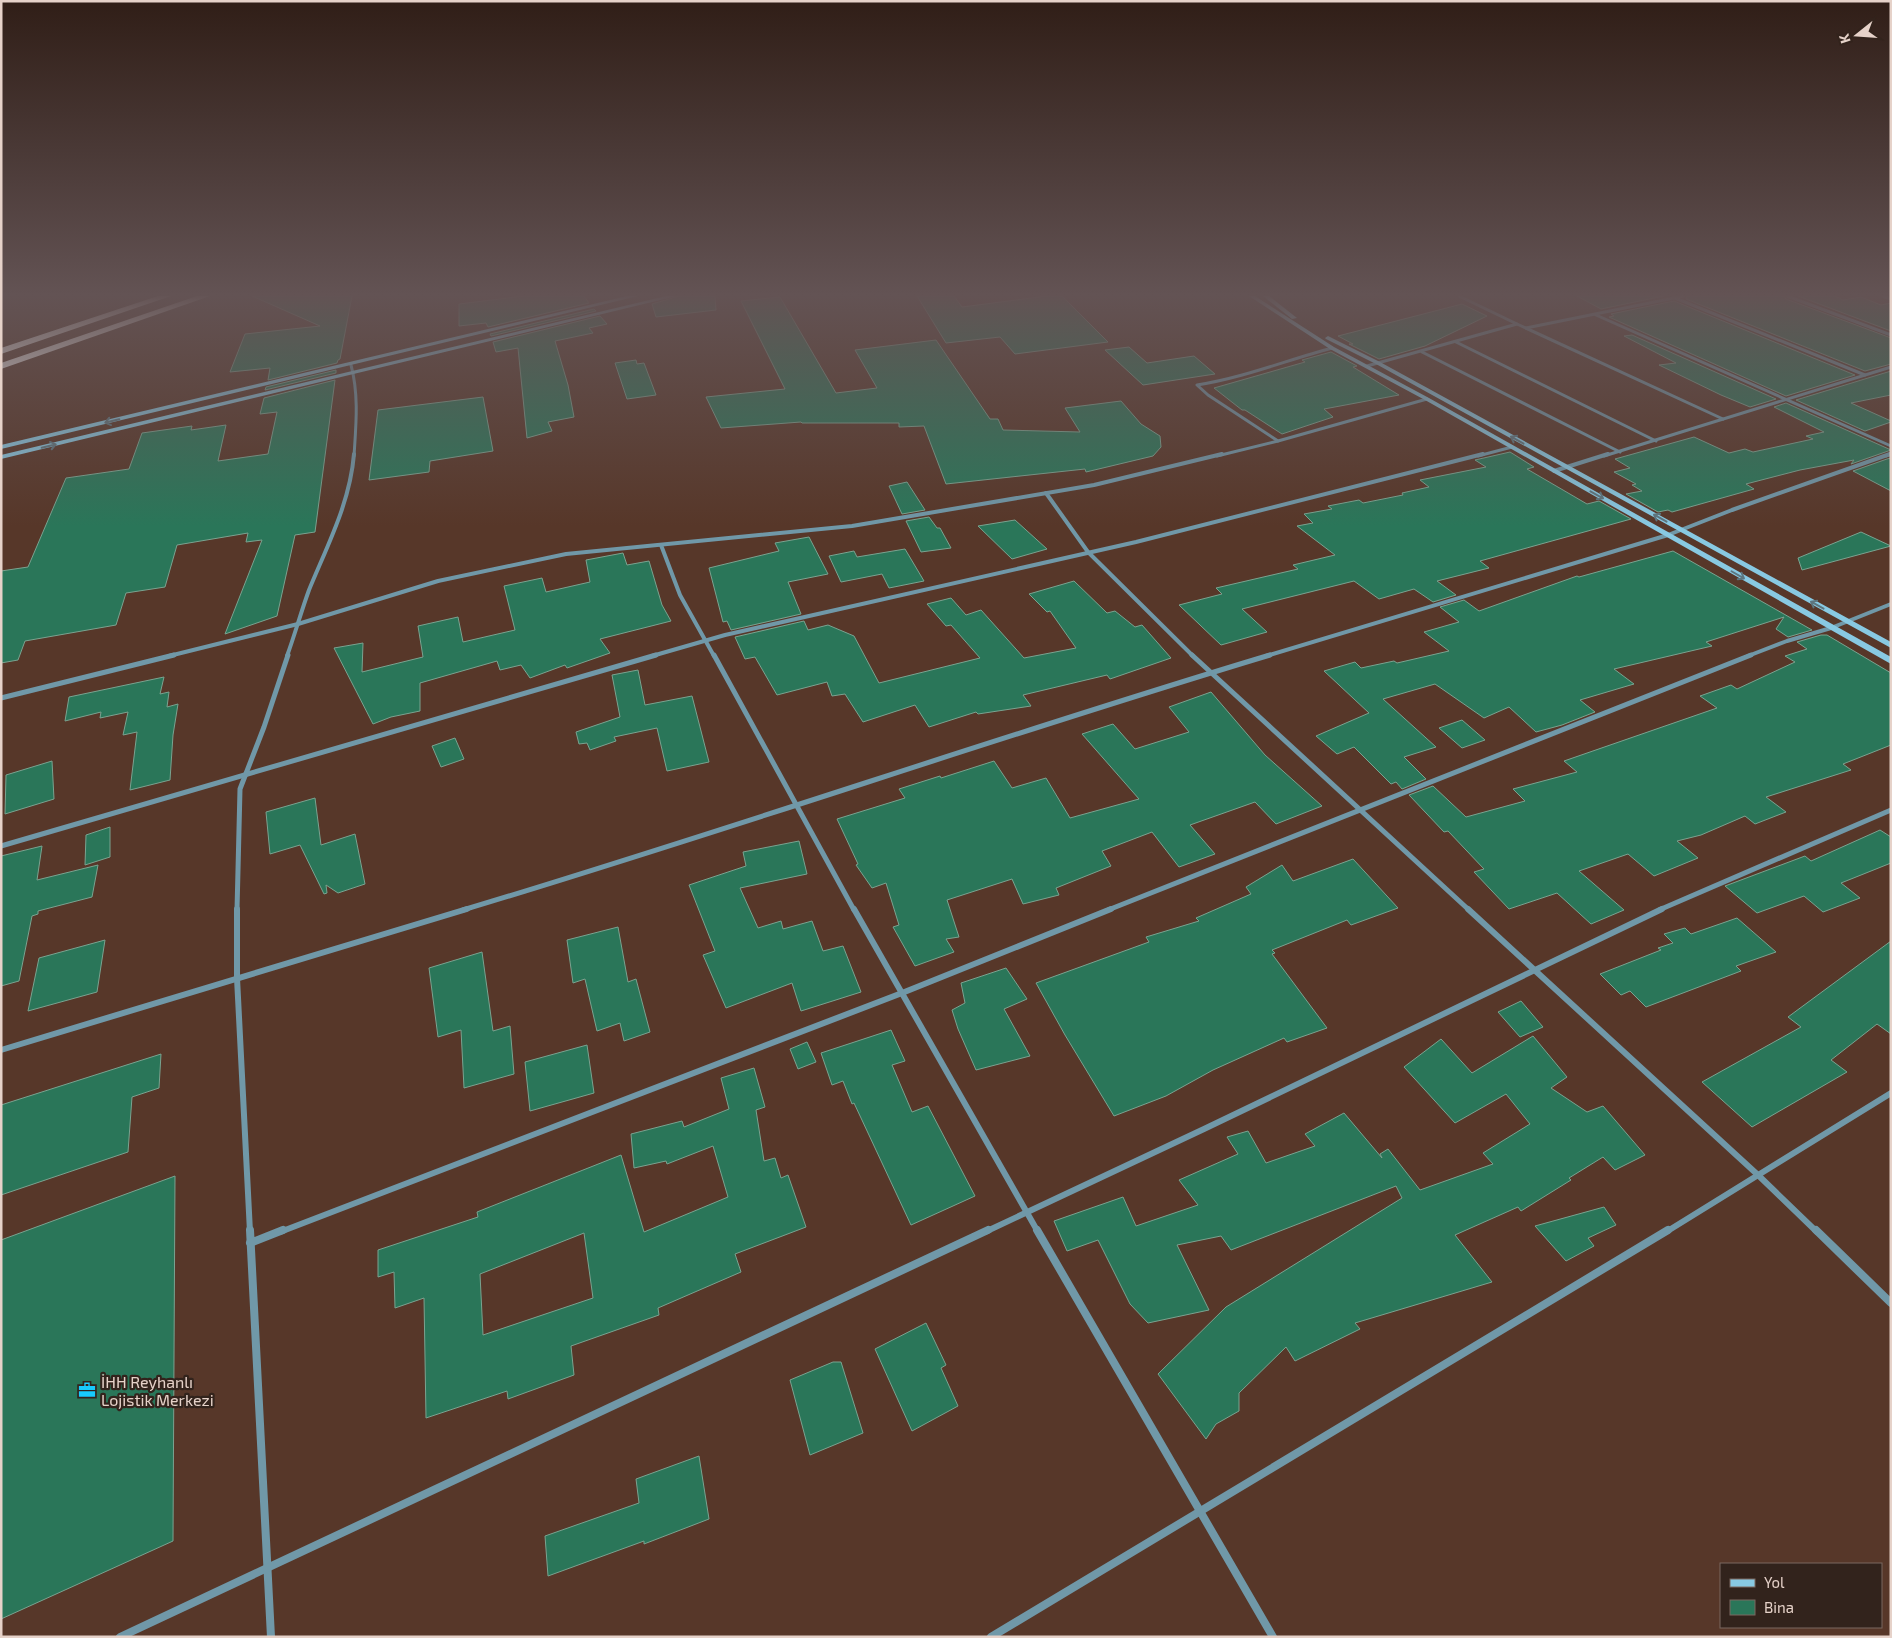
<svg xmlns="http://www.w3.org/2000/svg" width="1892" height="1638" font-family="'Exo 2',sans-serif">
	<rect width="100%" height="100%" fill="#573729"/>
	<!-- building -->
	<g fill="#2a7659" stroke="#7aa390" fill-rule="evenodd">
		<polygon points="252,296 352,296 340,359 338,360 337,363 268,380 270,368 230,372 245,334 320,326"/>
		<polygon points="524,296 584,296 589,303 488,327 486,323 459,326 459,304"/>
		<polygon points="679,296 715,296 716,310 656,317 652,304"/>
		<polygon points="917,296 954,296 962,307 1047,296 1062,296 1108,342 1015,354 1000,337 946,343"/>
		<polygon points="1577,296 1664,296 1601,309"/>
		<polygon points="1687,296 1784,296 1786,299 1891,338 1891,364 1865,371 1686,299"/>
		<polygon points="1798,296 1835,296 1843,300 1861,297 1881,305 1891,303 1891,331"/>
		<polygon points="780,297 836,393 877,388 855,350 936,340 990,419 998,419 1003,430 1080,432 1065,408 1121,401 1141,424 1160,436 1161,447 1153,456 1086,472 1085,469 946,484 924,426 899,427 899,423 802,423 801,422 721,428 706,397 785,389 741,301"/>
		<polygon points="1674,301 1855,375 1786,396 1609,317 1614,316 1611,314"/>
		<polygon points="1462,304 1487,316 1425,346 1379,359 1349,344 1353,344 1338,336"/>
		<polygon points="594,309 596,311 491,336 490,334"/>
		<polygon points="600,316 607,324 589,328 593,333 555,341 568,385 574,417 548,422 552,431 527,438 518,348 496,352 493,342"/>
		<polygon points="1632,335 1776,399 1750,407 1721,395 1659,365 1676,363 1624,336"/>
		<polygon points="1129,347 1147,363 1194,356 1215,374 1143,385 1105,350"/>
		<polygon points="1331,352 1357,366 1353,367 1399,395 1324,409 1333,417 1282,434 1245,410 1242,410 1214,388 1305,362 1302,360"/>
		<polygon points="636,360 637,364 644,363 656,395 627,399 615,363"/>
		<polygon points="336,370 336,373 265,390 266,387"/>
		<polygon points="1891,371 1891,395 1851,403 1891,421 1891,422 1865,431 1796,400"/>
		<polygon points="335,380 315,532 295,535 277,616 225,634 262,540 246,542 248,533 177,545 165,587 126,593 116,625 25,641 18,660 1,663 1,571 28,567 66,478 129,469 142,433 192,426 191,430 226,425 218,461 268,454 277,412 260,414 264,398"/>
		<polygon points="483,397 493,451 430,461 429,472 369,480 378,410"/>
		<polygon points="1786,403 1891,450 1851,464 1854,460 1800,470 1746,484 1754,489 1672,512 1668,510 1658,512 1626,494 1642,491 1632,485 1636,484 1614,472 1630,468 1615,459 1694,437 1729,453 1745,449 1753,452 1813,439 1806,436 1824,432 1774,407"/>
		<polygon points="1510,452 1534,467 1527,469 1587,504 1599,501 1631,519 1480,561 1489,568 1437,581 1456,595 1433,602 1414,589 1379,599 1354,581 1242,609 1267,632 1221,645 1179,605 1222,594 1216,588 1298,569 1293,565 1335,555 1297,526 1313,523 1304,514 1332,509 1328,506 1359,500 1363,503 1403,495 1402,493 1429,487 1420,480 1486,467 1475,460"/>
		<polygon points="1891,458 1891,491 1853,471 1887,459"/>
		<polygon points="907,482 925,510 902,514 889,486"/>
		<polygon points="929,517 937,528 940,528 951,548 921,552 906,521"/>
		<polygon points="1015,520 1047,549 1012,559 978,526"/>
		<polygon points="1861,532 1891,546 1802,570 1798,558"/>
		<polygon points="809,537 828,574 788,582 801,614 731,630 727,621 723,622 709,568 779,551 775,543"/>
		<polygon points="905,549 924,581 889,588 882,574 841,582 829,556 854,551 857,557"/>
		<polygon points="1673,551 1812,630 1788,637 1776,629 1784,617 1706,642 1712,646 1614,669 1634,684 1580,700 1595,712 1562,725 1536,732 1509,707 1484,718 1435,684 1383,699 1436,747 1404,757 1426,779 1402,789 1396,782 1391,784 1354,747 1337,754 1316,736 1369,713 1324,671 1355,662 1361,668 1394,661 1397,663 1449,651 1424,632 1459,622 1440,607 1464,600 1479,611 1577,576 1579,577"/>
		<polygon points="623,553 627,565 649,561 662,605 671,621 600,639 610,653 567,668 565,665 530,678 521,665 500,670 497,661 420,683 420,711 391,717 373,724 334,648 363,643 362,672 423,657 418,626 458,617 463,642 515,630 504,586 542,578 546,592 590,582 586,560"/>
		<polygon points="1074,581 1107,613 1115,611 1135,627 1142,625 1171,658 1110,679 1107,675 1023,695 1031,706 978,714 976,712 929,727 915,705 863,722 845,694 832,696 827,682 777,695 755,657 745,659 735,637 804,621 808,630 828,625 854,636 879,683 980,658 951,625 946,626 927,604 951,598 966,615 981,610 1024,658 1076,648 1050,611 1047,612 1029,594"/>
		<polygon points="1821,635 1827,635 1891,673 1891,745 1843,764 1851,770 1766,797 1786,812 1755,824 1745,816 1701,835 1677,841 1698,858 1654,876 1628,854 1579,871 1624,910 1591,924 1557,893 1509,909 1474,872 1484,869 1448,831 1444,832 1409,795 1433,786 1466,817 1525,801 1513,789 1577,772 1564,761 1717,708 1700,696 1731,685 1737,689 1795,662 1785,656 1807,649 1797,642"/>
		<polygon points="638,670 645,705 692,696 709,762 667,771 657,728 614,737 616,741 590,750 587,743 579,744 576,732 620,717 612,675"/>
		<polygon points="164,677 160,694 169,692 167,707 178,704 173,735 170,780 130,790 137,732 123,735 128,712 100,718 101,712 65,721 69,697"/>
		<polygon points="1211,692 1265,755 1322,806 1276,824 1255,802 1190,825 1215,854 1179,867 1152,832 1102,851 1111,866 1056,888 1059,895 1023,904 1012,879 947,900 959,937 946,939 954,952 915,966 893,927 899,925 886,883 872,888 856,865 858,864 837,819 905,798 899,789 940,776 941,778 994,761 1012,788 1046,778 1070,818 1139,799 1082,734 1113,724 1135,749 1189,732 1169,707"/>
		<polygon points="1462,720 1485,740 1462,748 1439,728"/>
		<polygon points="455,738 464,759 441,767 432,746"/>
		<polygon points="52,761 54,799 5,814 6,775"/>
		<polygon points="315,798 321,845 355,834 365,884 338,893 326,885 327,893 324,894 300,845 270,854 266,812"/>
		<polygon points="110,827 110,857 85,865 86,835"/>
		<polygon points="1880,830 1891,837 1891,863 1841,883 1860,898 1823,912 1804,896 1757,913 1725,886 1805,856 1811,861"/>
		<polygon points="799,841 807,874 740,888 758,928 781,921 783,929 812,921 823,951 843,946 861,992 801,1011 792,983 726,1008 703,955 715,951 689,885 746,866 743,852"/>
		<polygon points="42,846 37,880 98,865 92,897 38,911 38,914 32,916 19,981 1,986 1,856"/>
		<polygon points="1353,859 1398,908 1351,925 1347,920 1272,950 1275,953 1272,954 1327,1028 1287,1042 1284,1038 1213,1070 1166,1096 1114,1116 1065,1035 1036,983 1149,942 1146,937 1199,921 1196,918 1251,894 1246,887 1282,865 1293,881"/>
		<polygon points="1737,918 1776,952 1736,966 1741,971 1646,1007 1630,991 1621,995 1600,974 1661,950 1658,948 1673,943 1664,934 1685,928 1691,934"/>
		<polygon points="618,927 628,982 636,979 650,1032 624,1041 620,1023 597,1031 585,979 573,983 567,940"/>
		<polygon points="105,940 97,992 28,1011 39,958"/>
		<polygon points="1891,941 1891,1034 1877,1024 1831,1060 1847,1072 1752,1127 1702,1082 1801,1027 1788,1017"/>
		<polygon points="482,952 493,1031 510,1026 514,1074 464,1088 461,1030 438,1037 429,968"/>
		<polygon points="1006,968 1027,999 1004,1009 1030,1056 976,1070 958,1029 952,1010 965,1003 961,983"/>
		<polygon points="1521,1001 1543,1027 1520,1037 1498,1012"/>
		<polygon points="891,1030 905,1061 892,1065 912,1112 928,1106 975,1196 911,1225 854,1103 852,1104 843,1081 832,1085 821,1053"/>
		<polygon points="1533,1036 1567,1077 1551,1088 1587,1112 1603,1106 1645,1155 1615,1170 1603,1157 1569,1178 1571,1180 1521,1211 1518,1207 1455,1235 1492,1282 1355,1323 1360,1329 1295,1361 1286,1347 1239,1393 1239,1411 1216,1424 1206,1439 1158,1374 1226,1307 1402,1198 1396,1186 1231,1250 1221,1236 1177,1245 1209,1310 1148,1323 1130,1304 1098,1240 1067,1251 1054,1221 1123,1197 1136,1226 1198,1205 1179,1180 1238,1154 1227,1137 1248,1131 1266,1163 1315,1146 1305,1134 1344,1113 1382,1158 1380,1154 1388,1149 1420,1190 1493,1164 1483,1153 1530,1124 1506,1094 1455,1123 1404,1067 1441,1039 1472,1073"/>
		<polygon points="807,1042 816,1062 798,1069 790,1049"/>
		<polygon points="587,1045 594,1093 530,1111 525,1062"/>
		<polygon points="161,1054 159,1088 132,1097 128,1152 1,1195 1,1105"/>
		<path d="M754 1068 765 1107 756 1110 764 1161 775 1158 781 1178 788 1175 806 1227 735 1254 741 1272 658 1308 659 1315 571 1346 574 1375 508 1399 507 1391 426 1418 424 1298 395 1308 394 1272 378 1277V1250L478 1217 477 1212 621 1155 644 1232 728 1197 713 1146 667 1164 666 1161 634 1168 631 1134 682 1121 684 1127 729 1109 721 1078ZM584 1233 593 1298 483 1335 480 1274Z"/>
		<polygon points="175,1176 173,1541 1,1619 1,1240"/>
		<polygon points="1604,1207 1616,1225 1588,1238 1594,1246 1566,1261 1535,1226"/>
		<polygon points="926,1323 946,1365 941,1368 958,1406 912,1431 875,1349"/>
		<polygon points="833,1362 841,1362 863,1433 810,1455 790,1380"/>
		<polygon points="699,1456 709,1519 644,1544 644,1541 548,1576 545,1536 639,1503 636,1479"/>
	</g>
	<g fill="none" stroke-linecap="round" stroke-linejoin="round">
		<!-- street-far4 -->
		<g stroke="#7098a8" stroke-width="3">
			<polyline points="1787,296 1891,335"/>
			<polyline points="1883,296 1891,299"/>
			<polyline points="1675,298 1865,375"/>
			<polyline points="1596,315 1891,446"/>
			<polyline points="1517,324 1723,419"/>
			<polyline points="1526,328 1684,296"/>
			<polyline points="1456,342 1656,441"/>
			<polyline points="1422,352 1620,452"/>
			<path d="M351 365C359 395 356 425 354 456"/>
			<polyline points="1367,366 1517,324 1459,296"/>
			<path d="M1278 441 1208 395 1197 385C1243 378 1287 360 1332 348"/>
			<polyline points="1217,456 1278,441 1427,399"/>
			<polyline points="1478,456 1512,447"/>
			<polyline points="1604,456 1891,367"/>
			<polyline points="1886,456 1891,454"/>
		</g>
		<!-- street-far3 -->
		<g stroke="#7098a8" stroke-width="4">
			<polyline points="1554,471 1608,454"/>
			<polyline points="1046,493 1088,552 1193,656"/>
			<polyline points="661,545 680,595 714,656"/>
			<polyline points="169,656 298,624 438,581 566,554 852,526 1094,485 1222,454"/>
			<path d="M287 656C295 634 301 612 309 590 327 546 350 503 354 454"/>
			<polyline points="652,656 725,635 1136,542 1483,454"/>
			<polyline points="1266,656 1668,535 1732,510 1890,454"/>
			<polyline points="1748,656 1787,641 1831,628 1891,604"/>
		</g>
		<!-- street-far2 -->
		<g stroke="#7098a8" stroke-width="5">
			<polyline points="714,655 854,910"/>
			<polyline points="1192,655 1469,910"/>
			<polyline points="1,698 174,655"/>
			<polyline points="1,846 656,655"/>
			<polyline points="237,910 240,789 264,727 288,655"/>
			<path d="M463 910C733 829 1000 736 1270 655"/>
			<polyline points="1108,910 1751,655"/>
			<polyline points="1659,910 1891,810"/>
		</g>
		<!-- street-far1 -->
		<g stroke="#7098a8" stroke-width="6">
			<polyline points="237,909 237,978 250,1232"/>
			<polyline points="854,909 1038,1232"/>
			<polyline points="1468,909 1758,1175 1817,1232"/>
			<polyline points="1,1050 467,909"/>
			<polyline points="280,1232 902,993 1111,909"/>
			<polyline points="985,1232 1204,1129 1662,909"/>
			<polyline points="1666,1232 1891,1093"/>
		</g>
		<!-- street -->
		<g stroke="#7098a8" stroke-width="8">
			<polyline points="250,1230 271,1637"/>
			<polyline points="1037,1230 1273,1637"/>
			<polyline points="1816,1230 1891,1303"/>
			<polyline points="250,1243 283,1230"/>
			<polyline points="120,1637 988,1230"/>
			<polyline points="991,1637 1668,1230"/>
		</g>
		<!-- secondary -->
		<g fill="#88c9e2" fill-rule="evenodd">
			<polygon points="627,296 638,296 1,449 1,445"/>
			<polygon points="666,296 677,296 1,459 1,455"/>
			<polygon points="1249,296 1255,296 1334,347 1429,398 1891,657 1891,664 1425,400 1330,349"/>
			<polygon points="1263,296 1269,296 1297,318 1292,319"/>
			<polygon points="1328,336 1380,362 1891,642 1891,648 1376,364 1326,339 1325,338"/>
		</g>
		<!-- highway -->
		<g fill="#fff" fill-rule="evenodd">
			<polygon points="158,296 171,296 1,354 1,348"/>
			<polygon points="197,296 210,296 1,369 1,363"/>
		</g>
	</g>
	<!-- one-way arrows -->
	<defs><path id="oneway-shaft" d="M-6 0H5M1.5-3L5.5 0L1.5 3" fill="none" stroke-width="1.6" stroke-linecap="round" stroke-linejoin="round" transform="scale(1.25)"/></defs>
	<g stroke="#5d767f">
		<use href="#oneway-shaft" transform="translate(112 421) rotate(167)"/>
		<use href="#oneway-shaft" transform="translate(1517 440) rotate(-151)"/>
		<use href="#oneway-shaft" transform="translate(49 446) rotate(-13)"/>
		<use href="#oneway-shaft" transform="translate(1597 495) rotate(29)"/>
		<use href="#oneway-shaft" transform="translate(1660 518) rotate(-151)"/>
		<use href="#oneway-shaft" transform="translate(1738 575) rotate(30)"/>
		<use href="#oneway-shaft" transform="translate(1817 605) rotate(-151)"/>
	</g>
	<!-- sky -->
	<linearGradient id="sky" x2="0" y2="1"><stop stop-color="#301e17"/><stop offset="0.56" stop-color="#635354"/><stop offset="1" stop-color="#635354" stop-opacity="0"/></linearGradient>
	<rect width="1892" height="526" fill="url(#sky)"/>
	<!-- icons -->
	<defs>
		<g id="office-bare" transform="scale(1.35)"><path d="M-6-3h4V-5.5h4V-3h4V5H-6ZM-1-4.5V-3h2v-1.5ZM-6 0V1H6V0Z" fill="#18cafc" stroke="#32231c" stroke-width="2.5" paint-order="stroke"/></g>
	</defs>
	<g fill-rule="evenodd">
		<use href="#office-bare" x="87" y="1390"/>
	</g>
	<g text-anchor="middle" dominant-baseline="central" stroke-width="4.5" stroke-linejoin="round" paint-order="stroke">
		<!-- near-poi labels -->
		<g font-size="16" fill="#e6d2c9" stroke="#32231c" text-anchor="start">
			<text x="101" y="1381">İHH Reyhanlı<tspan x="101" dy="18">Lojistik Merkezi</tspan></text>
		</g>
	</g>
	<!-- border -->
	<rect width="1892" height="1638" fill="none" stroke="#e6d2c9" stroke-width="5"/>
	<!-- legend -->
	<rect x="1720" y="1563" width="162" height="65" fill="#32231c" stroke="#7a6961"/>
	<rect x="1730" y="1579" width="25" height="8" fill="#88c9e2" stroke="#7a6961"/>
	<text x="1764" y="1588" font-size="15" fill="#e6d2c9">Yol</text>
	<rect x="1730" y="1600" width="25" height="15" fill="#2a7659" stroke="#7a6961"/>
	<text x="1764" y="1613" font-size="15" fill="#e6d2c9">Bina</text>
	<!-- north arrow -->
	<g transform="translate(1857 35) rotate(253)" stroke="#32231c" stroke-width="4" paint-order="stroke">
	<path d="M0-4L9 19L0 12L-9 19Z" fill="#e6d2c9"/>
	<text y="-8" font-size="14" font-weight="bold" text-anchor="middle" fill="#e6d2c9">K</text>
	</g>
</svg>
